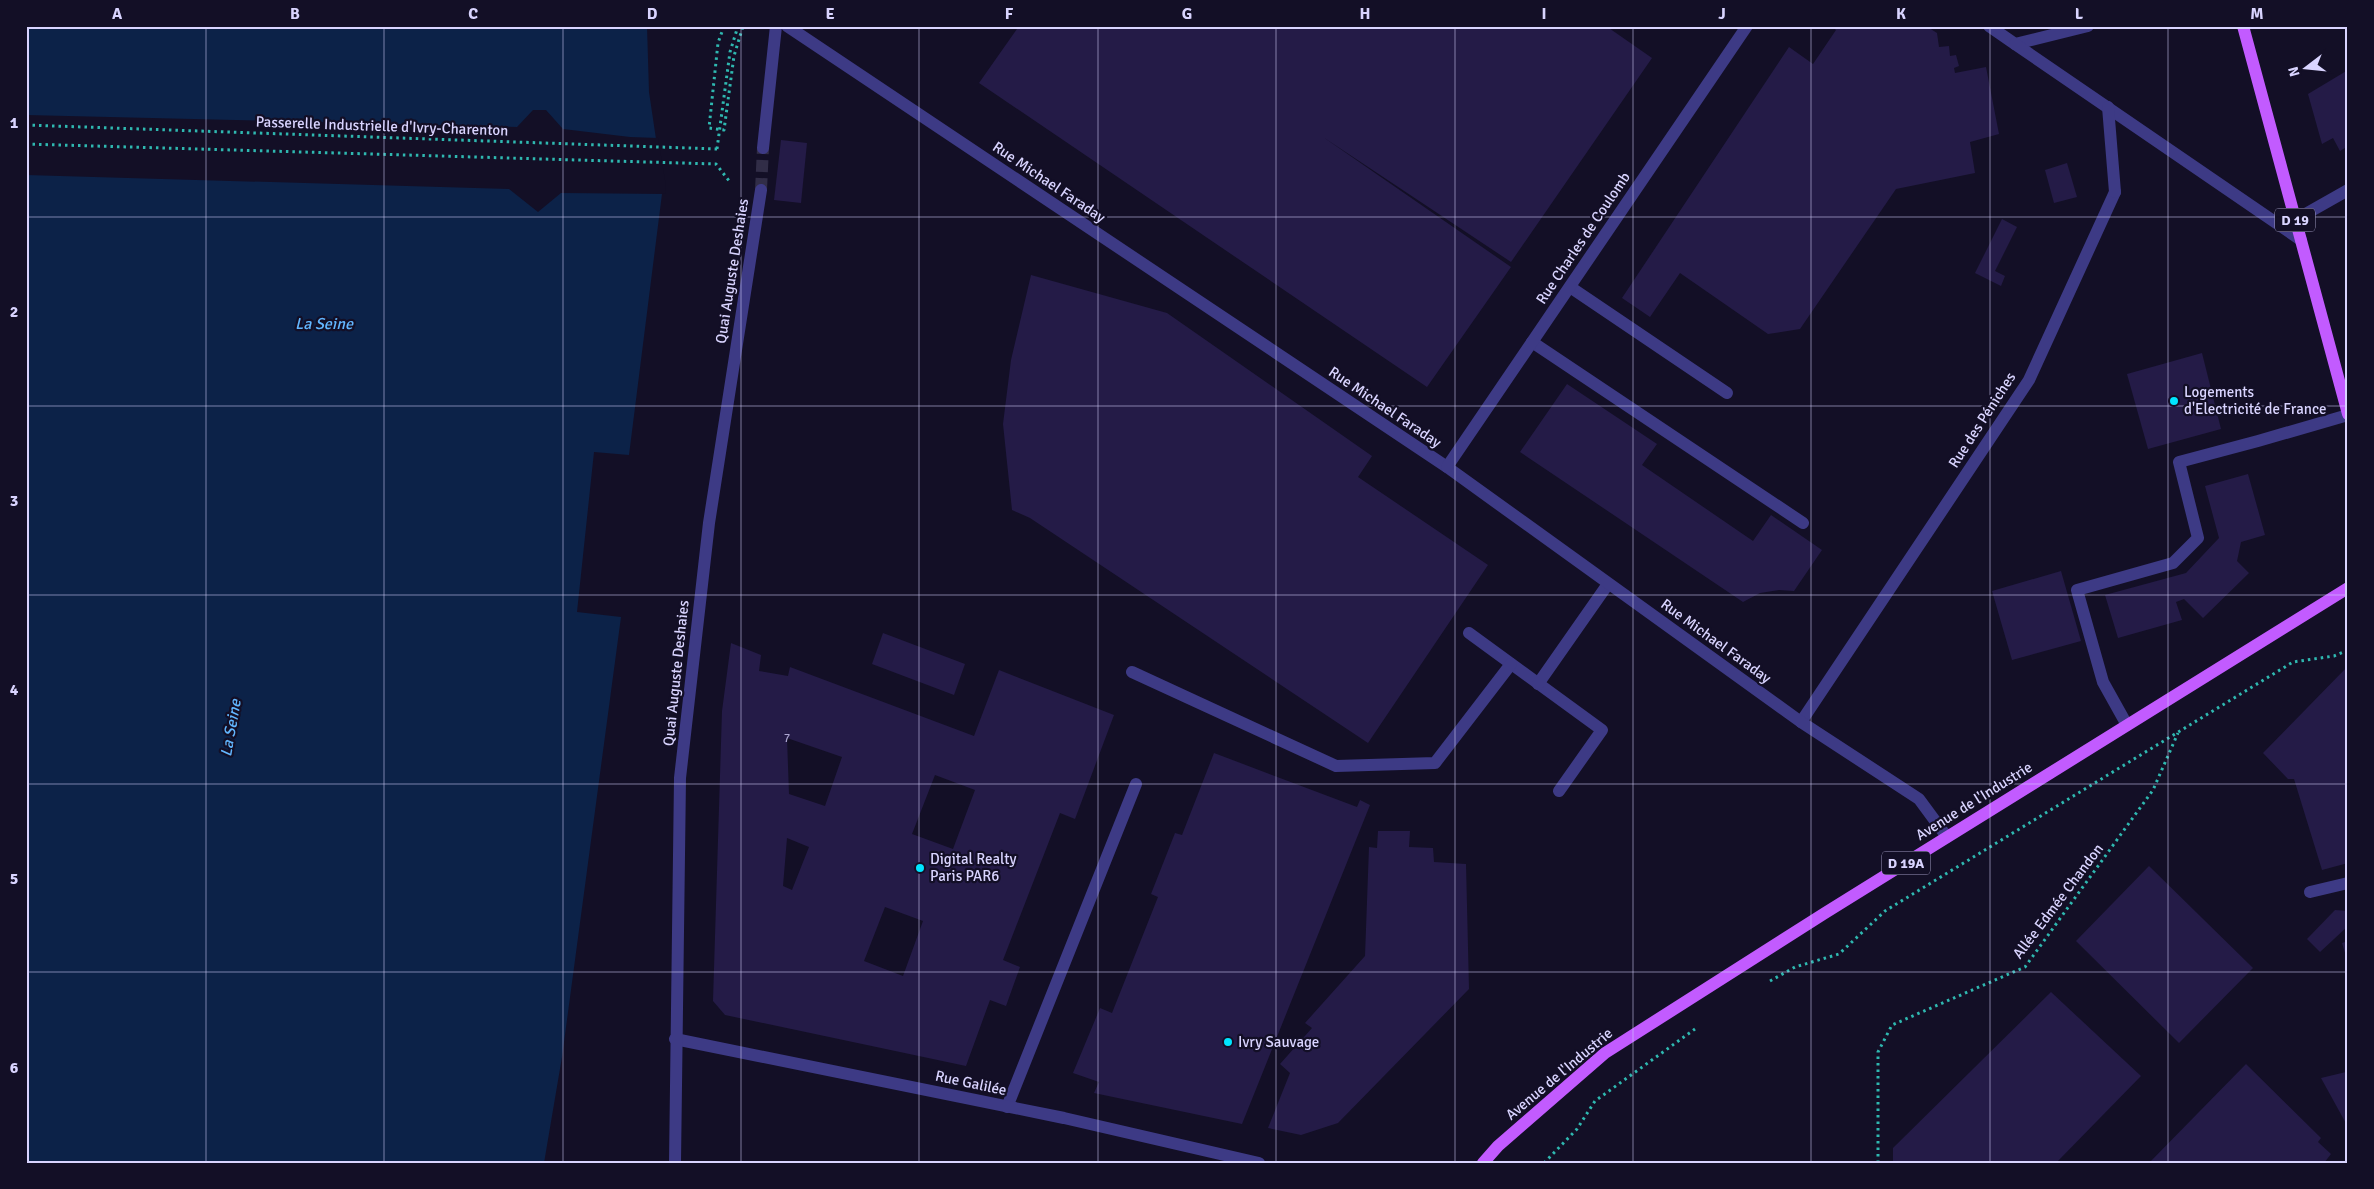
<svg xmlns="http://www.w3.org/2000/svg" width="2374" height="1189" font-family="Signika,sans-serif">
	<rect width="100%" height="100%" fill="#130f26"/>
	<!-- water -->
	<polygon fill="#0c2248" points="26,26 647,26 649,92 663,186 629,455 594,452 577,612 621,617 562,1057 544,1163 26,1163"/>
	<!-- pier -->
	<polygon fill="#130f26" points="533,110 546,110 563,129 630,137 658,138 666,186 665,194 561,193 538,212 509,189 26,175 26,115 517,127"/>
	<!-- building -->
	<g fill="#241b47" fill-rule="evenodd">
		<polygon points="1019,26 1606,26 1652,58 1511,262 1323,137 1511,267 1427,387 979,83"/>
		<polygon points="1831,26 1926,26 1937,33 1939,47 1949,46 1950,56 1956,55 1959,66 1954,68 1955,73 1986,67 1999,134 1970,142 1975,173 1896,189 1800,329 1768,334 1680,273 1650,317 1622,298 1789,47 1813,64 1836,30"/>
		<polygon points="2348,70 2348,146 2340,151 2333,138 2322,144 2308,94"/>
		<polygon points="781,140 807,143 801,203 774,200"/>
		<polygon points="2067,163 2077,197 2054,203 2045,170"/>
		<polygon points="2002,219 2017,227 1995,271 2005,276 2001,286 1975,273"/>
		<polygon points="1031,275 1167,313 1372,456 1358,477 1488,565 1368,743 1030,518 1012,510 1003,424 1011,360"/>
		<polygon points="2202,353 2221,429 2148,449 2127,374"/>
		<polygon points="1567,384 1657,444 1642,465 1753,541 1771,515 1822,550 1794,591 1779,590 1760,593 1743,602 1520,452"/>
		<polygon points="2248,474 2265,535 2241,542 2237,561 2249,573 2203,618 2184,599 2176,602 2182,620 2118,638 2105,595 2186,573 2219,538 2205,486"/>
		<polygon points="2061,571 2081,641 2012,660 1992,591"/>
		<polygon points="883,633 965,664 954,695 872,664"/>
		<path d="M731 643 761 655 759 671 788 676 790 667 974 736 999 670 1114 715 1075 819 1060 813 1003 960 1020 967 1006 1006 990 1000 966 1066 725 1015 713 1001 722 711ZM787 738 842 757 825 806 789 794ZM935 775 975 790 953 849 912 834ZM787 838 809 847 792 890 783 886ZM885 907 923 921 903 976 864 961Z"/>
		<polygon points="2348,666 2348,863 2322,870 2294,779 2288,779 2263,753"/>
		<polygon points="1214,753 1357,807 1360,800 1370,805 1242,1124 1094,1093 1099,1082 1073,1073 1100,1008 1112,1013 1158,897 1151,894 1175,833 1182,835"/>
		<polygon points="1378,831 1410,831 1409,847 1433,848 1434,862 1466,864 1469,989 1338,1123 1301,1135 1268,1128 1290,1073 1280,1064 1312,1028 1305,1023 1365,956 1369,847 1377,848"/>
		<polygon points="2149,866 2253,968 2179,1043 2076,941"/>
		<polygon points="2335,910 2348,911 2348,926 2320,952 2307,939"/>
		<polygon points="2348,941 2348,955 2346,956 2342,943"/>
		<polygon points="2051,992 2141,1076 2056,1163 1893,1163 1893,1148"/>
		<polygon points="2246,1064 2321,1138 2318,1142 2331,1154 2324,1163 2149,1163"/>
		<polygon points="2346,1072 2348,1075 2348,1127 2321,1078"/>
	</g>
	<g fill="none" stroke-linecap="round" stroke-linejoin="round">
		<!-- street-tunnel -->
		<polyline stroke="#312d47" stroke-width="12" stroke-dasharray="12 6" stroke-linecap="butt" points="761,190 763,148"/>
		<!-- path -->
		<g stroke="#2fb8b0" stroke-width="3" stroke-dasharray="2.5 4" stroke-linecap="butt">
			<polyline points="724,26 718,43 709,128 724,130 734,56 743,26"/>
			<polyline points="26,125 717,149"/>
			<polyline points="26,144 716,164 730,182"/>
			<polyline points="1770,981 1795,967 1839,954 1885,911 2293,662 2334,656 2348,650"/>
			<polyline points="1544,1163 1577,1129 1595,1101 1695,1029"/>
			<polyline points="1878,1163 1878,1052 1892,1025 2025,967 2153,790 2178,733"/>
		</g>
		<!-- lane -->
		<g stroke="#3d3a85" stroke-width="12">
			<polyline points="1570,287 1727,393"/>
			<polyline points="1532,342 1803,523"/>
			<polyline points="1469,633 1602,730 1559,791"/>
			<polyline points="1132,672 1336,766 1435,763 1511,664"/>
			<polyline points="1538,684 1608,584"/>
			<polyline points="1801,722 2029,380 2115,192"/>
			<polyline points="2127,725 2103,682 2077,590 2173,563 2198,538 2179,462 2258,441 2348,415"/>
			<polyline points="2310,892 2348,883"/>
			<polyline points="1007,1107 1136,784"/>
		</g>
		<!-- street -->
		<g stroke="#3d3a85" stroke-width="12">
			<polyline points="787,26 1447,467 1801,722 1919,799 1947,837"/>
			<polyline points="1989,26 2015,44 2088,26"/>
			<polyline points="2015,44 2301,240"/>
			<polyline points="2108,107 2115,192"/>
			<polyline points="763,148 776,26"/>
			<polyline points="2295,220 2348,190"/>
			<polyline points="1447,467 1747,26"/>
			<polyline points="675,1039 1064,1118 1259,1163"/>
			<polyline points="675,1163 680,778 709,523 761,190"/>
		</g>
		<!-- primary -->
		<g stroke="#c25bff" stroke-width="12">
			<polyline points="2243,26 2348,414"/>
			<polyline points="1483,1163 1498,1146 1605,1053 1825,913 2348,588"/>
		</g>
		<!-- path-bridge -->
		<polyline stroke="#2fb8b0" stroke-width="3" stroke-dasharray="2.5 4" stroke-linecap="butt" points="717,149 730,52 738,26"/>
	</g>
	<!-- grid -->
	<path fill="none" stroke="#d9d4ff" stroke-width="1" stroke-opacity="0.55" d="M206 26V1163M384 26V1163M563 26V1163M741 26V1163M919 26V1163M1098 26V1163M1276 26V1163M1455 26V1163M1633 26V1163M1811 26V1163M1990 26V1163M2168 26V1163M26 217H2348M26 406H2348M26 595H2348M26 784H2348M26 972H2348"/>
	<!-- markers -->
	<g fill="#00e5ff" stroke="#130f26" stroke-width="2">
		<circle cx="2174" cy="401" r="5"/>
		<circle cx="920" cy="868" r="5"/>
		<circle cx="1228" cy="1042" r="5"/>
	</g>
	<g text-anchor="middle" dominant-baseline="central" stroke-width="4.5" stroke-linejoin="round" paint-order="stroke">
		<!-- number labels -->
		<g font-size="12" fill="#aca6d1">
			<text x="787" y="738">7</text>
		</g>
		<!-- shield labels -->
		<g fill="#130f26" stroke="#9e99be" stroke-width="1">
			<rect x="2275" y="208.5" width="40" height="23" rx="4"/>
			<rect x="1882" y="851.5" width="48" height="23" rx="4"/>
		</g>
		<g font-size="14" font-weight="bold" fill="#d9d4ff">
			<text x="2295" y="220">D 19</text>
			<text x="1906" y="863">D 19A</text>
		</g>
		<!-- street labels -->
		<g font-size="15" fill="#d9d4ff" stroke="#130f26">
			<text transform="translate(382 126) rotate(2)">Passerelle Industrielle d'Ivry-Charenton</text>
			<text transform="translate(1049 182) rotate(34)">Rue Michael Faraday</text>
			<text transform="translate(1583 238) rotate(-56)">Rue Charles de Coulomb</text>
			<text transform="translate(732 271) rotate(-81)">Quai Auguste Deshaies</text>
			<text transform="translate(1385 407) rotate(34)">Rue Michael Faraday</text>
			<text transform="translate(1982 420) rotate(-57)">Rue des Péniches</text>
			<text transform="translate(1716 641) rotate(36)">Rue Michael Faraday</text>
			<text transform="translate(676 673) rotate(-84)">Quai Auguste Deshaies</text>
			<text transform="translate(1974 801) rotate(-32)">Avenue de l'Industrie</text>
			<text transform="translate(2058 901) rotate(-53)">Allée Edmée Chandon</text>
			<text transform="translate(1559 1074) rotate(-40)">Avenue de l'Industrie</text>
			<text transform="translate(971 1083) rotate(12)">Rue Galilée</text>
		</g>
		<!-- poi labels -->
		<g font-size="15" fill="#d9d4ff" stroke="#130f26" text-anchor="start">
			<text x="2184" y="392">Logements<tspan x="2184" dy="17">d'Electricité de France</tspan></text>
			<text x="930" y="859">Digital Realty<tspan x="930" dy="17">Paris PAR6</tspan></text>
			<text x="1238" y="1042">Ivry Sauvage</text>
		</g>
		<!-- water labels -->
		<g font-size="16" font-style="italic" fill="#62b6ff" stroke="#130f26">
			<text x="324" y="324">La Seine</text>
			<text transform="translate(231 728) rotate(-80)">La Seine</text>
		</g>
	</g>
	<!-- border -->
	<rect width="2374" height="1189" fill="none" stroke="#130f26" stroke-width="55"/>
	<!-- north arrow -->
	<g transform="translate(2306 68) rotate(254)" stroke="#130f26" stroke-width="4" paint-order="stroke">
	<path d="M0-4L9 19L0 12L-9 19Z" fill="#d9d4ff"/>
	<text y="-8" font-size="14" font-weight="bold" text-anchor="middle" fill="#d9d4ff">N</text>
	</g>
	<rect x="28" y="28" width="2318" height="1134" fill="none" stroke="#d9d4ff" stroke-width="2"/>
	<g font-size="16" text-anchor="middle" font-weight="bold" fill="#d9d4ff">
		<text x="117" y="19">A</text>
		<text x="295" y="19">B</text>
		<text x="473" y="19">C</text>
		<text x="652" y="19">D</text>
		<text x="830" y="19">E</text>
		<text x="1009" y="19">F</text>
		<text x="1187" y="19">G</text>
		<text x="1365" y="19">H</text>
		<text x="1544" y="19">I</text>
		<text x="1722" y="19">J</text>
		<text x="1901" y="19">K</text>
		<text x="2079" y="19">L</text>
		<text x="2257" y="19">M</text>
		<text x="14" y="128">1</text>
		<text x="14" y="317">2</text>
		<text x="14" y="506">3</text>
		<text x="14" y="695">4</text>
		<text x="14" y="884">5</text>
		<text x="14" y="1073">6</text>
	</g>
</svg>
